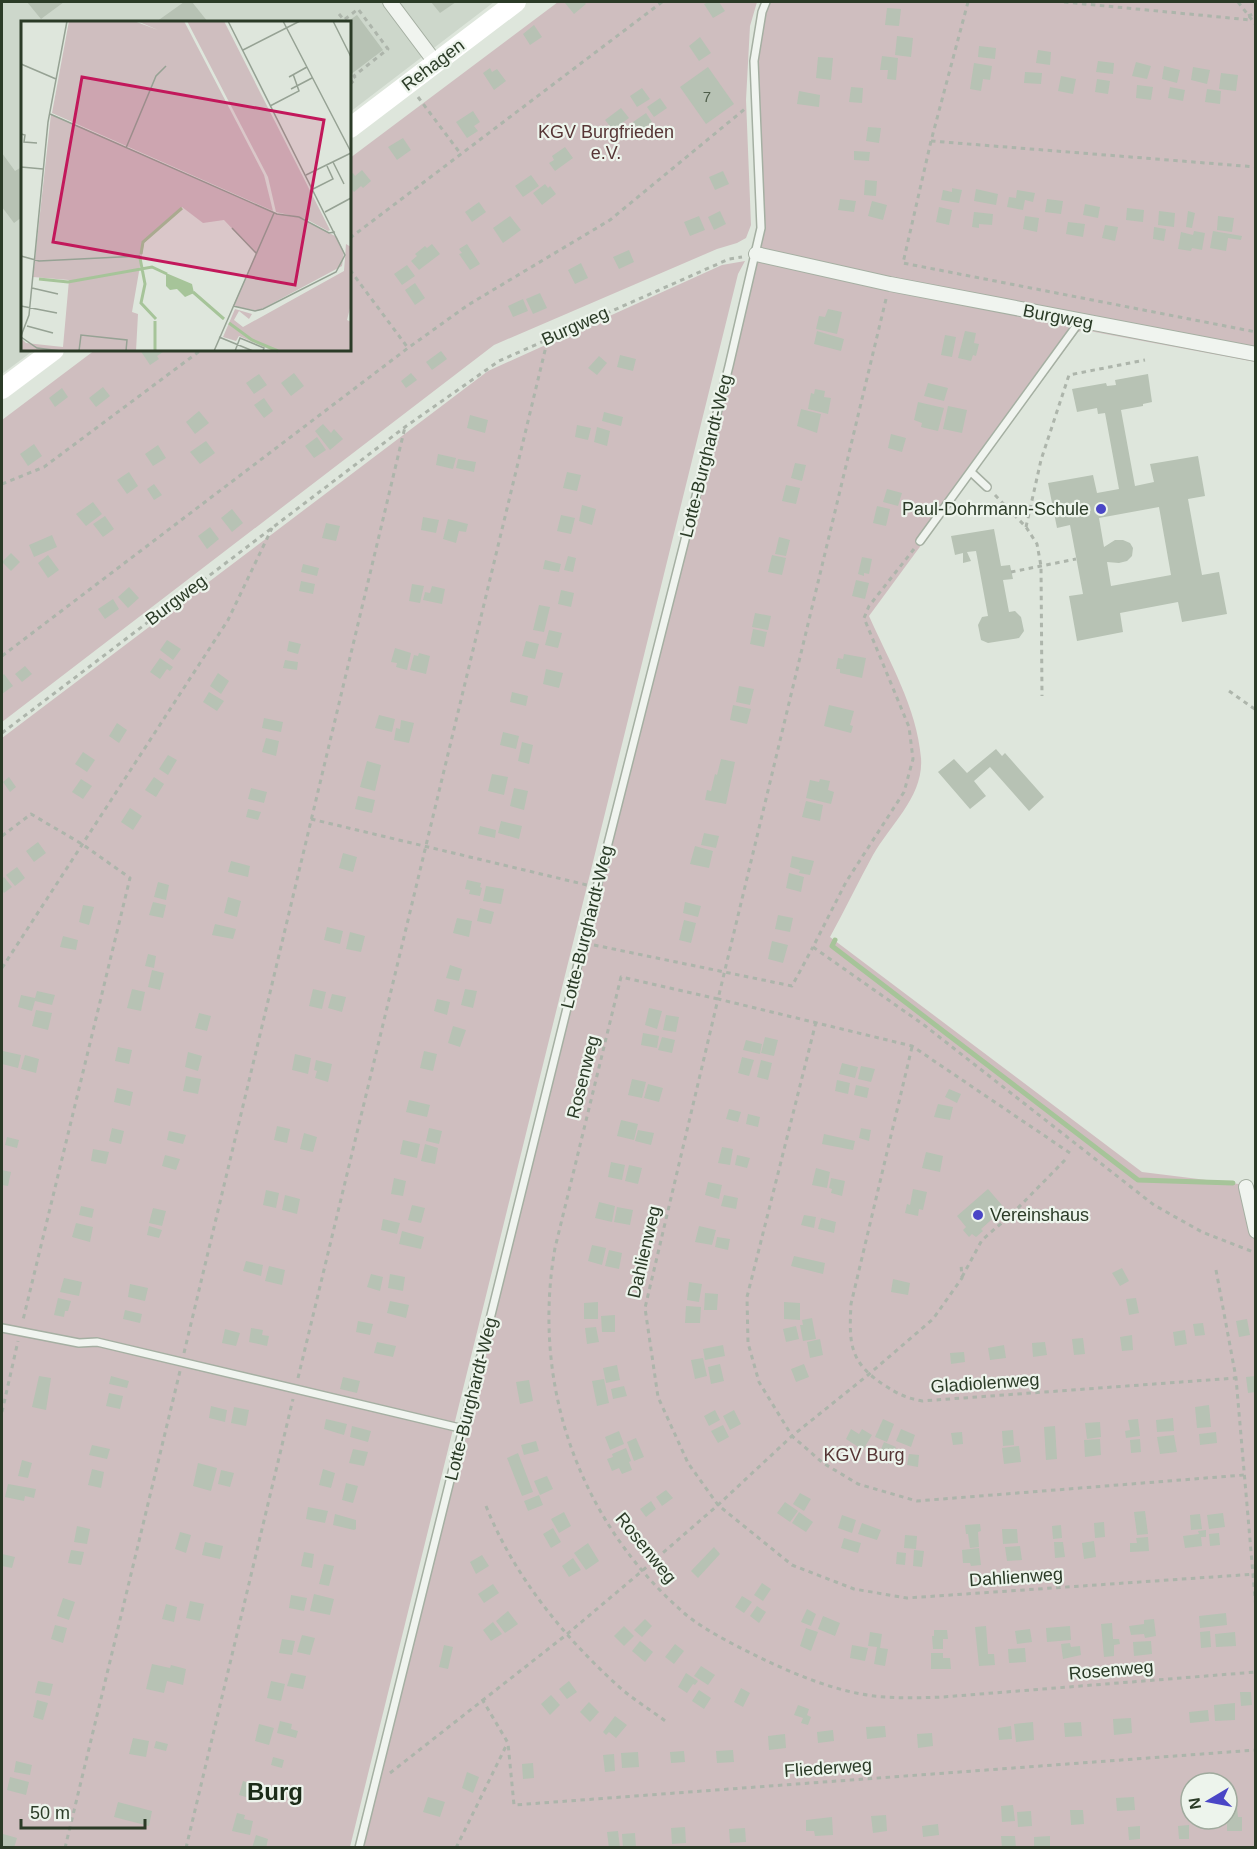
<svg xmlns="http://www.w3.org/2000/svg" width="1257" height="1849" font-family="Helvetica,sans-serif">
	<rect width="100%" height="100%" fill="#dee6dc"/>
	<!-- built -->
	<polygon fill="#cdd7cb" points="2,2 494,2 350,112 350,22 22,22 22,350 34,350 2,374"/>
	<!-- green -->
	<g fill="#cfbebf" fill-rule="evenodd">
		<polygon points="558,2 757,2 750,26 746,100 751,225 746,238 737,243 717,249 494,345 2,722 2,420 95,350 350,350 350,158"/>
		<path d="M766 2H1255V362L1084 330 1078 332 869 616C889 661 917 708 921 758 924 796 890 825 873 855 858 882 845 910 830 937L1142 1172 1255 1186V1847L363 1848 761 229 754 61ZM1191 1783H1227V1819H1191Z"/>
		<polygon points="745,261 738,274 350,1847 2,1848 2,738 488,371 722,265"/>
	</g>
	<g fill="none" stroke-linecap="round" stroke-linejoin="round">
		<!-- stream -->
		<polyline stroke="#a6c499" stroke-width="5" points="835,940 832,946 1138,1180 1233,1183"/>
	</g>
	<!-- building -->
	<g fill="#b7c2b4" fill-rule="evenodd">
		<polygon points="27,2 64,2 41,19"/>
		<polygon points="184,2 192,2 208,22 156,22"/>
		<polygon points="431,2 456,2 440,13"/>
		<polygon points="567,2 584,2 586,4 574,14 565,3"/>
		<polygon points="709,2 719,2 725,11 713,18 704,4"/>
		<polygon points="887,8 901,9 899,26 885,25"/>
		<polygon points="357,15 383,50 350,75 350,22 347,22"/>
		<polygon points="534,25 542,37 530,45 523,34"/>
		<polygon points="897,36 913,38 911,57 895,55"/>
		<polygon points="700,37 711,53 699,61 689,46"/>
		<polygon points="979,46 996,48 995,59 978,57"/>
		<polygon points="1038,50 1051,52 1050,65 1036,63"/>
		<polygon points="882,56 898,58 896,80 887,79 888,70 880,70"/>
		<polygon points="818,57 833,58 831,80 816,78"/>
		<polygon points="1098,61 1114,63 1113,74 1096,72"/>
		<polygon points="1136,62 1151,66 1147,79 1132,76"/>
		<polygon points="974,63 992,66 990,80 983,79 981,91 970,89"/>
		<polygon points="1164,66 1180,70 1177,83 1162,79"/>
		<polygon points="708,67 734,104 706,124 680,87"/>
		<polygon points="1193,67 1210,70 1207,84 1191,80"/>
		<polygon points="490,68 492,72 497,69 506,81 494,90 483,73"/>
		<polygon points="1025,72 1042,73 1041,84 1024,83"/>
		<polygon points="1221,73 1238,75 1236,91 1219,89"/>
		<polygon points="1061,76 1076,79 1073,94 1058,91"/>
		<polygon points="1097,79 1110,81 1108,94 1095,92"/>
		<polygon points="1137,85 1153,87 1151,100 1136,98"/>
		<polygon points="851,87 863,88 862,103 849,102"/>
		<polygon points="1170,87 1185,90 1183,101 1168,98"/>
		<polygon points="642,88 650,99 637,107 630,96"/>
		<polygon points="1207,89 1221,91 1220,104 1205,102"/>
		<polygon points="799,91 820,95 819,107 797,104"/>
		<polygon points="660,98 667,108 654,117 647,107"/>
		<polygon points="621,108 629,118 613,130 605,120"/>
		<polygon points="473,111 480,122 474,126 478,131 467,138 456,122"/>
		<polygon points="646,113 652,122 640,131 633,122"/>
		<polygon points="868,127 881,128 879,143 866,141"/>
		<polygon points="403,138 411,150 397,160 388,147"/>
		<polygon points="565,147 573,158 555,171 549,163 554,160 552,156"/>
		<polygon points="854,151 870,152 869,161 854,160"/>
		<polygon points="2,153 15,171 20,168 22,171 22,217 14,223 2,207"/>
		<polygon points="362,170 371,181 363,188 361,186 354,192 350,187 350,175 353,173 355,176"/>
		<polygon points="723,171 729,184 715,190 709,177"/>
		<polygon points="531,175 539,186 523,197 515,186"/>
		<polygon points="865,180 877,181 876,196 864,195"/>
		<polygon points="545,184 548,188 550,186 556,194 542,205 533,193"/>
		<polygon points="952,188 962,190 959,203 941,200 943,190 952,192"/>
		<polygon points="976,189 998,194 996,205 974,201"/>
		<polygon points="1017,190 1035,193 1033,202 1025,200 1023,210 1007,207 1009,197 1016,198"/>
		<polygon points="840,199 856,201 854,212 838,210"/>
		<polygon points="1047,199 1063,201 1061,214 1045,212"/>
		<polygon points="872,201 887,205 883,220 868,216"/>
		<polygon points="479,202 486,212 472,222 465,212"/>
		<polygon points="1085,204 1100,207 1098,218 1083,215"/>
		<polygon points="939,207 952,210 949,225 936,222"/>
		<polygon points="1127,208 1144,210 1143,222 1126,220"/>
		<polygon points="720,211 726,224 714,230 708,217"/>
		<polygon points="1159,211 1175,213 1174,227 1158,225"/>
		<polygon points="1188,211 1195,213 1192,228 1186,227"/>
		<polygon points="974,212 993,214 992,225 979,224 979,228 972,227"/>
		<polygon points="510,216 521,230 503,243 493,228"/>
		<polygon points="699,216 705,230 690,236 684,222"/>
		<polygon points="1025,216 1039,218 1037,232 1023,229"/>
		<polygon points="1218,216 1234,218 1232,232 1217,230"/>
		<polygon points="1068,222 1085,224 1083,237 1066,234"/>
		<polygon points="1105,225 1118,227 1115,241 1102,238"/>
		<polygon points="1154,227 1166,229 1164,241 1153,239"/>
		<polygon points="1194,231 1205,233 1202,250 1192,248 1191,251 1178,249 1181,232 1193,235"/>
		<polygon points="1213,231 1242,236 1241,240 1228,238 1226,251 1210,248"/>
		<polygon points="432,244 440,254 419,270 411,261 417,256 415,254 425,246 427,248"/>
		<polygon points="467,244 480,264 470,270 459,254 462,253 459,249"/>
		<polygon points="629,250 634,262 619,269 613,257"/>
		<polygon points="581,263 588,278 575,284 568,270"/>
		<polygon points="407,265 415,276 402,285 394,274"/>
		<polygon points="415,283 425,298 415,305 405,290"/>
		<polygon points="540,293 547,308 533,314 526,299"/>
		<polygon points="523,299 528,311 513,317 508,306"/>
		<polygon points="828,309 842,312 837,334 816,329 819,316 825,317"/>
		<polygon points="817,331 844,339 841,351 814,344"/>
		<polygon points="965,331 976,333 974,343 979,344 976,356 973,355 971,361 958,358"/>
		<polygon points="945,335 956,337 952,357 941,355"/>
		<polygon points="140,350 166,350 157,356 159,359 150,365"/>
		<polygon points="441,351 447,359 432,370 426,362"/>
		<polygon points="620,355 636,359 633,371 617,367"/>
		<polygon points="599,356 607,363 597,375 588,368"/>
		<polygon points="294,373 304,386 291,396 281,383"/>
		<polygon points="411,373 417,380 406,388 401,381"/>
		<polygon points="259,374 267,385 254,394 246,383"/>
		<path d="M1148 374 1152 402 1143 404V406L1121 410 1135 486 1154 482 1150 464 1198 456 1205 496 1188 499 1196 543 1202 575 1219 572 1227 614 1182 622 1178 602 1120 613 1123 632 1077 641 1069 596 1083 594 1070 525 1057 528 1048 483 1093 475 1097 493 1119 489 1105 413 1098 414 1097 408 1077 412 1072 389 1106 383 1107 386 1116 385 1115 380ZM1159 507 1171 575 1111 586 1107 562 1119 563 1127 561 1132 556 1133 548 1130 543 1123 540H1115L1104 547 1099 518Z"/>
		<polygon points="928,383 948,388 944,401 924,396"/>
		<polygon points="103,387 110,396 96,407 89,398"/>
		<polygon points="62,388 68,397 55,407 49,398"/>
		<polygon points="815,389 825,391 824,397 831,398 828,414 808,409 811,393 814,394"/>
		<polygon points="264,398 273,411 264,418 254,405"/>
		<polygon points="918,402 944,408 938,431 921,427 922,423 914,420"/>
		<polygon points="948,406 967,410 962,433 943,429"/>
		<polygon points="801,409 821,414 817,433 797,426"/>
		<polygon points="199,411 209,423 195,434 186,422"/>
		<polygon points="604,412 623,417 621,426 602,421"/>
		<polygon points="470,415 488,420 485,433 467,428"/>
		<polygon points="323,424 331,433 334,429 343,439 330,450 315,431"/>
		<polygon points="577,425 591,428 588,440 575,437"/>
		<polygon points="597,427 610,431 607,446 594,442"/>
		<polygon points="891,434 906,438 902,452 888,448"/>
		<polygon points="317,437 326,450 314,458 305,446"/>
		<polygon points="206,441 215,453 200,464 190,452"/>
		<polygon points="34,444 42,456 28,466 20,454"/>
		<polygon points="158,445 166,458 153,466 145,454"/>
		<polygon points="438,454 456,458 453,469 436,465"/>
		<polygon points="458,459 476,462 474,472 456,468"/>
		<polygon points="795,463 806,465 802,481 791,478"/>
		<polygon points="129,472 138,486 127,494 117,480"/>
		<polygon points="567,472 581,475 577,491 563,488"/>
		<polygon points="154,484 162,495 154,500 147,489"/>
		<polygon points="786,485 800,488 796,504 782,501"/>
		<polygon points="887,489 902,493 898,506 883,502"/>
		<polygon points="93,502 102,514 86,526 76,514"/>
		<polygon points="582,505 596,509 592,525 579,521"/>
		<polygon points="877,506 890,509 886,526 873,523"/>
		<polygon points="232,509 243,523 232,532 221,518"/>
		<polygon points="561,515 575,518 571,534 557,531"/>
		<polygon points="105,516 114,529 103,537 93,524"/>
		<polygon points="423,517 439,520 436,533 421,530"/>
		<polygon points="448,519 468,524 466,532 459,531 456,543 443,539"/>
		<polygon points="326,523 340,526 336,541 322,538"/>
		<polygon points="210,527 219,539 207,549 198,536"/>
		<polygon points="994,529 1001,566 1010,565 1013,579 1003,580 1009,612 1015,611 1021,617 1024,631 1019,638 988,643 981,640 978,625 982,617 988,616 976,551 967,552 971,561 963,563 963,553 955,555 951,536"/>
		<polygon points="52,535 57,547 34,557 29,545"/>
		<polygon points="779,537 790,540 786,556 775,554"/>
		<polygon points="11,553 20,562 11,571 2,562"/>
		<polygon points="48,555 59,570 48,578 38,563"/>
		<polygon points="772,555 786,558 782,575 768,572"/>
		<polygon points="568,556 576,558 573,572 564,570"/>
		<polygon points="862,557 872,559 869,574 864,573 864,576 858,574"/>
		<polygon points="545,560 561,564 559,572 543,569"/>
		<polygon points="303,564 319,568 317,576 301,572"/>
		<polygon points="856,580 869,583 865,599 852,596"/>
		<polygon points="301,581 315,584 313,594 299,591"/>
		<polygon points="412,584 424,586 420,603 409,601"/>
		<polygon points="432,586 445,589 442,604 423,600 425,592 430,593"/>
		<polygon points="129,587 139,598 128,608 118,597"/>
		<polygon points="561,590 574,593 571,607 558,604"/>
		<polygon points="113,599 119,609 105,619 98,609"/>
		<polygon points="539,605 550,607 544,632 533,630"/>
		<polygon points="755,613 771,616 768,630 752,627"/>
		<polygon points="753,629 767,632 764,647 750,644"/>
		<polygon points="549,630 562,633 558,648 545,645"/>
		<polygon points="167,640 181,649 173,660 160,650"/>
		<polygon points="289,641 301,644 298,654 287,651"/>
		<polygon points="526,641 539,644 535,659 522,656"/>
		<polygon points="395,648 411,653 407,670 396,667 397,663 391,662"/>
		<polygon points="419,653 430,656 426,674 410,670 414,655 418,656"/>
		<polygon points="844,654 866,658 862,678 840,673 840,669 836,669 838,658 843,659"/>
		<polygon points="160,658 173,667 170,671 167,669 160,679 150,672"/>
		<polygon points="285,660 298,662 297,670 283,668"/>
		<polygon points="25,666 32,674 22,682 15,674"/>
		<polygon points="546,669 563,673 559,688 543,684"/>
		<polygon points="218,673 229,681 221,694 210,686"/>
		<polygon points="4,674 13,686 2,694 2,676"/>
		<polygon points="739,686 754,689 750,705 736,702"/>
		<polygon points="209,692 224,701 217,711 203,702"/>
		<polygon points="512,692 528,696 526,706 510,702"/>
		<polygon points="733,705 751,709 747,724 730,720"/>
		<polygon points="829,705 854,711 850,725 853,726 851,733 824,726"/>
		<polygon points="379,715 395,719 392,732 375,728"/>
		<polygon points="264,718 283,722 281,732 262,728"/>
		<polygon points="401,720 414,723 409,743 394,740 396,728 400,729"/>
		<polygon points="117,723 127,730 119,743 109,736"/>
		<polygon points="503,732 519,736 516,749 500,745"/>
		<polygon points="266,738 279,741 276,756 262,752"/>
		<polygon points="522,742 533,745 529,764 518,761"/>
		<polygon points="996,749 1002,756 1005,753 1044,797 1029,811 990,767 974,781 986,796 970,809 938,772 954,759 967,773"/>
		<polygon points="83,752 95,760 87,772 75,764"/>
		<polygon points="168,755 177,760 168,775 159,769"/>
		<polygon points="721,759 735,762 726,804 705,800 707,790 711,791 715,774 717,775"/>
		<polygon points="367,761 381,765 375,791 360,787"/>
		<polygon points="492,774 508,777 504,795 488,791"/>
		<polygon points="9,777 16,787 10,792 3,782"/>
		<polygon points="154,777 164,784 156,797 145,790"/>
		<polygon points="81,779 92,786 83,799 72,792"/>
		<polygon points="820,779 830,781 828,790 834,792 831,804 806,798 810,780 819,782"/>
		<polygon points="251,788 267,792 264,803 248,799"/>
		<polygon points="514,788 528,791 524,810 510,806"/>
		<polygon points="358,796 375,800 372,813 355,809"/>
		<polygon points="806,801 823,805 820,821 802,817"/>
		<polygon points="130,808 142,816 133,830 121,822"/>
		<polygon points="248,809 261,812 258,820 246,817"/>
		<polygon points="501,821 522,826 519,839 498,833"/>
		<polygon points="480,826 496,830 495,838 478,834"/>
		<polygon points="704,833 719,836 716,848 701,845"/>
		<polygon points="38,842 46,853 34,862 26,851"/>
		<polygon points="695,846 713,851 709,868 690,864"/>
		<polygon points="343,853 357,857 353,872 339,868"/>
		<polygon points="792,856 814,861 810,875 799,873 800,870 790,867"/>
		<polygon points="231,861 250,866 248,877 228,872"/>
		<polygon points="17,867 25,878 15,886 6,875"/>
		<polygon points="789,873 804,877 801,892 786,888"/>
		<polygon points="4,877 12,887 4,893 2,890 2,879"/>
		<polygon points="467,880 481,883 480,887 482,888 480,896 469,894 470,890 465,889"/>
		<polygon points="158,882 169,885 166,900 154,897"/>
		<polygon points="486,886 504,889 501,904 483,901"/>
		<polygon points="228,897 241,901 237,917 224,913"/>
		<polygon points="153,902 166,905 163,918 149,915"/>
		<polygon points="685,902 701,906 698,917 683,913"/>
		<polygon points="83,905 94,907 89,925 79,922"/>
		<polygon points="480,908 494,912 491,924 477,921"/>
		<polygon points="778,915 793,918 790,932 775,929"/>
		<polygon points="457,918 472,921 469,937 453,933"/>
		<polygon points="684,920 696,923 691,943 679,940"/>
		<polygon points="215,924 236,929 233,939 212,935"/>
		<polygon points="327,927 343,931 340,944 324,940"/>
		<polygon points="350,932 365,936 361,952 346,949"/>
		<polygon points="63,936 78,940 76,950 60,947"/>
		<polygon points="772,941 788,945 783,963 768,959"/>
		<polygon points="148,954 156,956 154,968 145,966"/>
		<polygon points="450,965 462,969 459,981 446,978"/>
		<polygon points="152,970 164,973 160,990 148,987"/>
		<polygon points="132,989 145,992 141,1011 127,1008"/>
		<polygon points="313,989 326,992 322,1009 309,1006"/>
		<polygon points="465,989 477,991 473,1008 461,1005"/>
		<polygon points="37,991 55,995 52,1005 35,1001 32,1011 18,1007 21,995 35,998"/>
		<polygon points="332,994 346,997 342,1012 328,1008"/>
		<polygon points="437,999 450,1002 447,1015 434,1011"/>
		<polygon points="649,1008 662,1011 657,1029 645,1025"/>
		<polygon points="36,1010 52,1013 48,1030 32,1026"/>
		<polygon points="199,1013 211,1016 207,1031 195,1028"/>
		<polygon points="666,1015 679,1017 676,1032 663,1030"/>
		<polygon points="453,1026 466,1030 460,1047 448,1043"/>
		<polygon points="643,1033 659,1036 657,1048 641,1045"/>
		<polygon points="662,1037 675,1040 672,1053 658,1050"/>
		<polygon points="765,1037 778,1040 774,1056 761,1053"/>
		<polygon points="746,1040 762,1044 760,1054 743,1050"/>
		<polygon points="118,1047 132,1050 129,1064 115,1061"/>
		<polygon points="3,1051 21,1055 18,1068 2,1064"/>
		<polygon points="424,1051 437,1054 433,1071 420,1068"/>
		<polygon points="188,1052 202,1056 198,1071 185,1067"/>
		<polygon points="295,1054 311,1058 308,1074 292,1070"/>
		<polygon points="25,1055 39,1059 36,1073 21,1069"/>
		<polygon points="742,1057 754,1060 749,1076 738,1073"/>
		<polygon points="316,1060 332,1064 328,1082 315,1078 317,1071 314,1070"/>
		<polygon points="761,1060 772,1063 768,1080 757,1077"/>
		<polygon points="842,1063 858,1067 855,1078 839,1074"/>
		<polygon points="861,1066 875,1069 871,1082 858,1079"/>
		<polygon points="186,1076 201,1079 198,1094 183,1091"/>
		<polygon points="632,1079 646,1082 642,1098 628,1095"/>
		<polygon points="837,1080 850,1083 848,1094 835,1091"/>
		<polygon points="648,1084 663,1088 659,1102 644,1098"/>
		<polygon points="856,1085 869,1088 867,1098 854,1095"/>
		<polygon points="117,1088 133,1092 130,1106 114,1102"/>
		<polygon points="949,1089 961,1094 957,1103 945,1097"/>
		<polygon points="409,1100 430,1105 427,1117 406,1112"/>
		<polygon points="938,1104 953,1107 950,1120 934,1117"/>
		<polygon points="729,1109 741,1112 738,1122 726,1119"/>
		<polygon points="748,1114 760,1117 758,1127 746,1124"/>
		<polygon points="621,1120 638,1124 634,1140 617,1136"/>
		<polygon points="277,1126 290,1129 287,1143 274,1140"/>
		<polygon points="112,1128 124,1131 121,1144 109,1141"/>
		<polygon points="429,1128 442,1131 439,1144 426,1141"/>
		<polygon points="861,1128 871,1130 869,1141 859,1138"/>
		<polygon points="638,1130 654,1133 651,1145 635,1141"/>
		<polygon points="169,1131 186,1135 183,1144 167,1140"/>
		<polygon points="304,1133 317,1137 313,1152 300,1149"/>
		<polygon points="824,1134 855,1141 853,1150 822,1144"/>
		<polygon points="7,1137 19,1140 17,1148 5,1145"/>
		<polygon points="403,1140 420,1144 417,1158 400,1154"/>
		<polygon points="425,1144 438,1148 435,1164 421,1161"/>
		<polygon points="722,1147 733,1149 730,1165 718,1163"/>
		<polygon points="93,1149 109,1152 106,1164 91,1161"/>
		<polygon points="926,1152 943,1156 940,1172 922,1168"/>
		<polygon points="165,1155 180,1159 176,1170 162,1166"/>
		<polygon points="737,1155 750,1158 747,1168 735,1165"/>
		<polygon points="611,1162 625,1165 622,1180 608,1177"/>
		<polygon points="629,1165 642,1168 638,1184 625,1181"/>
		<polygon points="816,1168 830,1172 827,1188 812,1185"/>
		<polygon points="2,1170 11,1172 8,1186 2,1185"/>
		<polygon points="394,1178 406,1181 403,1196 391,1194"/>
		<polygon points="831,1178 845,1181 842,1196 831,1193 832,1189 829,1188"/>
		<polygon points="708,1182 722,1185 719,1199 705,1195"/>
		<polygon points="913,1189 927,1192 923,1210 919,1209 918,1216 905,1213 907,1204 910,1205"/>
		<polygon points="988,1189 1007,1211 1000,1216 998,1214 981,1229 983,1231 976,1237 972,1234 969,1237 963,1230 966,1227 957,1216"/>
		<polygon points="266,1190 279,1193 276,1208 263,1205"/>
		<polygon points="285,1195 300,1199 297,1214 282,1210"/>
		<polygon points="724,1195 738,1198 736,1209 721,1206"/>
		<polygon points="599,1202 615,1206 612,1222 595,1218"/>
		<polygon points="412,1205 425,1208 421,1223 408,1220"/>
		<polygon points="81,1206 94,1209 92,1218 79,1215"/>
		<polygon points="617,1207 633,1210 630,1225 614,1222"/>
		<polygon points="153,1208 166,1211 162,1226 149,1223"/>
		<polygon points="804,1215 816,1217 814,1228 801,1225"/>
		<polygon points="821,1218 836,1222 834,1233 818,1229"/>
		<polygon points="383,1219 400,1223 397,1234 381,1230"/>
		<polygon points="76,1223 93,1227 90,1242 72,1237"/>
		<polygon points="149,1226 162,1230 159,1238 147,1235"/>
		<polygon points="699,1226 716,1230 712,1245 695,1242"/>
		<polygon points="402,1231 424,1237 421,1249 399,1244"/>
		<polygon points="717,1237 730,1239 728,1250 715,1247"/>
		<polygon points="592,1245 606,1248 602,1265 588,1261"/>
		<polygon points="609,1250 622,1253 619,1269 605,1266"/>
		<polygon points="794,1256 825,1263 823,1274 791,1266"/>
		<polygon points="246,1261 263,1265 261,1276 243,1271"/>
		<polygon points="269,1266 285,1270 282,1285 265,1281"/>
		<polygon points="1122,1268 1129,1281 1120,1286 1112,1273"/>
		<polygon points="371,1274 383,1277 380,1291 367,1287"/>
		<polygon points="390,1274 405,1277 403,1291 388,1288"/>
		<polygon points="64,1278 82,1282 79,1296 60,1292"/>
		<polygon points="893,1279 910,1283 908,1295 891,1292"/>
		<polygon points="689,1282 702,1284 699,1302 687,1300"/>
		<polygon points="130,1284 148,1288 145,1301 128,1297"/>
		<polygon points="705,1293 718,1294 717,1310 704,1310"/>
		<polygon points="58,1298 71,1301 68,1311 65,1311 64,1317 54,1315"/>
		<polygon points="1136,1298 1139,1313 1129,1315 1126,1299"/>
		<polygon points="390,1301 409,1305 406,1318 387,1313"/>
		<polygon points="598,1302 598,1319 584,1319 584,1303"/>
		<polygon points="784,1302 800,1303 800,1320 784,1319"/>
		<polygon points="686,1306 701,1307 700,1323 685,1323"/>
		<polygon points="125,1310 142,1314 140,1323 123,1319"/>
		<polygon points="615,1315 615,1332 602,1332 601,1316"/>
		<polygon points="812,1318 816,1339 803,1341 800,1325 803,1325 802,1320"/>
		<polygon points="1247,1319 1250,1335 1239,1337 1236,1321"/>
		<polygon points="358,1321 373,1324 370,1335 356,1332"/>
		<polygon points="1203,1323 1205,1335 1195,1336 1193,1324"/>
		<polygon points="796,1326 799,1339 786,1342 783,1329"/>
		<polygon points="596,1327 599,1342 587,1344 585,1328"/>
		<polygon points="251,1328 263,1330 262,1335 269,1336 267,1346 249,1342"/>
		<polygon points="225,1329 240,1333 236,1346 222,1343"/>
		<polygon points="1185,1330 1187,1344 1175,1346 1173,1332"/>
		<polygon points="1132,1335 1133,1350 1122,1351 1120,1337"/>
		<polygon points="1083,1338 1085,1354 1074,1355 1072,1339"/>
		<polygon points="820,1339 823,1355 810,1358 807,1342"/>
		<polygon points="377,1342 396,1346 393,1357 374,1353"/>
		<polygon points="1045,1342 1047,1355 1033,1357 1032,1343"/>
		<polygon points="723,1345 725,1356 705,1360 703,1349"/>
		<polygon points="1004,1345 1006,1358 990,1360 988,1348"/>
		<polygon points="964,1352 965,1362 951,1364 950,1353"/>
		<polygon points="703,1358 707,1376 695,1379 691,1360"/>
		<polygon points="720,1364 724,1381 711,1384 708,1367"/>
		<polygon points="804,1364 809,1377 796,1382 791,1369"/>
		<polygon points="617,1365 620,1380 606,1383 603,1368"/>
		<polygon points="39,1376 51,1378 46,1410 32,1407"/>
		<polygon points="111,1376 129,1381 127,1388 109,1384"/>
		<polygon points="1256,1376 1256,1392 1248,1393 1246,1377"/>
		<polygon points="343,1377 360,1381 357,1393 340,1389"/>
		<polygon points="604,1379 609,1403 597,1406 592,1381"/>
		<polygon points="529,1380 533,1401 520,1404 516,1382"/>
		<polygon points="624,1386 627,1396 613,1399 611,1389"/>
		<polygon points="109,1393 123,1396 120,1409 106,1406"/>
		<polygon points="1209,1405 1211,1427 1197,1428 1195,1407"/>
		<polygon points="211,1406 227,1410 225,1422 209,1418"/>
		<polygon points="234,1407 249,1410 246,1426 231,1423"/>
		<polygon points="715,1410 720,1420 709,1426 704,1416"/>
		<polygon points="734,1410 741,1424 730,1430 723,1416"/>
		<polygon points="1173,1418 1174,1431 1157,1432 1156,1420"/>
		<polygon points="326,1419 347,1424 344,1435 324,1429"/>
		<polygon points="883,1419 894,1424 887,1442 875,1437"/>
		<polygon points="1138,1419 1140,1436 1126,1438 1125,1431 1130,1430 1128,1420"/>
		<polygon points="1100,1422 1101,1437 1087,1439 1085,1423"/>
		<polygon points="723,1425 729,1437 718,1443 711,1431"/>
		<polygon points="352,1426 371,1431 368,1442 350,1437"/>
		<polygon points="1055,1426 1057,1459 1046,1460 1044,1427"/>
		<polygon points="851,1429 859,1434 862,1429 872,1435 863,1450 846,1439"/>
		<polygon points="901,1429 915,1435 911,1447 896,1441"/>
		<polygon points="1013,1430 1014,1445 1003,1446 1002,1431"/>
		<polygon points="619,1431 624,1444 610,1450 605,1437"/>
		<polygon points="962,1432 963,1444 953,1445 951,1433"/>
		<polygon points="1216,1432 1217,1443 1200,1445 1199,1434"/>
		<polygon points="1174,1435 1177,1452 1160,1454 1157,1437"/>
		<polygon points="636,1438 644,1457 634,1461 627,1442"/>
		<polygon points="1100,1439 1101,1455 1085,1457 1084,1440"/>
		<polygon points="1140,1439 1141,1452 1131,1453 1130,1440"/>
		<polygon points="536,1441 539,1451 524,1455 521,1445"/>
		<polygon points="884,1442 896,1447 891,1459 879,1454"/>
		<polygon points="92,1445 110,1449 107,1459 89,1455"/>
		<polygon points="1019,1446 1021,1462 1004,1464 1002,1448"/>
		<polygon points="626,1448 631,1461 629,1462 632,1470 622,1474 619,1468 612,1471 607,1459 613,1457 612,1454"/>
		<polygon points="353,1449 368,1452 364,1466 349,1463"/>
		<polygon points="518,1453 533,1492 522,1496 507,1458"/>
		<polygon points="909,1454 919,1455 918,1467 907,1465"/>
		<polygon points="22,1460 32,1463 28,1478 18,1476"/>
		<polygon points="198,1463 217,1468 211,1491 193,1486"/>
		<polygon points="92,1469 104,1472 101,1488 88,1485"/>
		<polygon points="323,1469 335,1473 331,1488 319,1485"/>
		<polygon points="221,1470 234,1473 230,1487 218,1484"/>
		<polygon points="547,1476 553,1489 540,1495 534,1481"/>
		<polygon points="346,1483 358,1486 353,1503 342,1500"/>
		<polygon points="8,1484 36,1489 34,1498 25,1496 24,1501 5,1497"/>
		<polygon points="666,1490 673,1498 662,1506 656,1497"/>
		<polygon points="800,1493 811,1499 804,1511 793,1504"/>
		<polygon points="539,1495 543,1505 528,1511 524,1501"/>
		<polygon points="651,1501 656,1509 646,1517 640,1509"/>
		<polygon points="785,1502 798,1511 790,1522 777,1513"/>
		<polygon points="308,1507 328,1511 325,1523 306,1519"/>
		<polygon points="1145,1511 1148,1534 1137,1535 1134,1512"/>
		<polygon points="564,1512 571,1526 559,1533 551,1519"/>
		<polygon points="799,1512 813,1522 806,1532 792,1523"/>
		<polygon points="1223,1513 1225,1527 1209,1529 1207,1515"/>
		<polygon points="335,1514 356,1520 356,1529 354,1530 333,1525"/>
		<polygon points="1200,1514 1202,1529 1191,1530 1190,1515"/>
		<polygon points="842,1515 856,1520 852,1533 838,1528"/>
		<polygon points="1104,1522 1105,1537 1095,1538 1094,1523"/>
		<polygon points="862,1523 881,1530 877,1540 858,1534"/>
		<polygon points="980,1524 981,1531 978,1532 979,1547 970,1548 968,1534 966,1534 965,1525"/>
		<polygon points="1061,1525 1062,1538 1053,1539 1052,1526"/>
		<polygon points="77,1526 90,1529 87,1544 74,1542"/>
		<polygon points="553,1528 561,1542 551,1548 543,1534"/>
		<polygon points="1002,1529 1017,1529 1018,1543 1003,1544"/>
		<polygon points="1206,1530 1206,1537 1201,1537 1202,1546 1185,1548 1183,1536 1199,1534 1198,1531"/>
		<polygon points="180,1532 191,1535 186,1553 175,1549"/>
		<polygon points="1219,1533 1220,1545 1210,1546 1209,1534"/>
		<polygon points="905,1535 917,1536 916,1549 904,1548"/>
		<polygon points="1148,1537 1149,1551 1130,1552 1130,1543 1137,1543 1136,1538"/>
		<polygon points="844,1538 861,1543 858,1553 841,1548"/>
		<polygon points="1094,1541 1096,1557 1084,1559 1082,1543"/>
		<polygon points="205,1542 223,1546 220,1559 202,1555"/>
		<polygon points="1054,1542 1063,1542 1065,1557 1055,1558"/>
		<polygon points="588,1543 599,1561 586,1570 574,1553"/>
		<polygon points="1020,1546 1022,1560 1007,1561 1005,1547"/>
		<polygon points="714,1547 720,1554 698,1578 691,1571"/>
		<polygon points="979,1548 981,1565 971,1566 970,1563 963,1563 962,1550"/>
		<polygon points="71,1550 84,1552 81,1565 68,1563"/>
		<polygon points="914,1550 924,1551 922,1567 913,1566"/>
		<polygon points="304,1552 314,1554 312,1568 301,1566"/>
		<polygon points="897,1552 906,1553 905,1565 896,1564"/>
		<polygon points="2,1554 15,1557 12,1568 2,1566"/>
		<polygon points="482,1555 489,1566 476,1574 470,1562"/>
		<polygon points="573,1558 581,1570 569,1577 562,1566"/>
		<polygon points="324,1564 334,1566 329,1586 319,1584"/>
		<polygon points="762,1583 771,1589 763,1601 754,1595"/>
		<polygon points="493,1584 499,1593 484,1603 478,1594"/>
		<polygon points="314,1594 334,1599 330,1615 310,1611"/>
		<polygon points="291,1595 307,1598 304,1611 289,1608"/>
		<polygon points="742,1596 752,1602 744,1613 735,1607"/>
		<polygon points="63,1598 75,1602 69,1620 57,1616"/>
		<polygon points="190,1601 204,1604 200,1621 186,1618"/>
		<polygon points="166,1604 177,1607 174,1622 162,1619"/>
		<polygon points="757,1606 766,1612 759,1623 750,1616"/>
		<polygon points="807,1609 816,1614 811,1626 801,1622"/>
		<polygon points="508,1611 518,1624 505,1633 496,1621"/>
		<polygon points="1226,1613 1227,1625 1200,1628 1199,1616"/>
		<polygon points="823,1616 840,1623 835,1636 818,1629"/>
		<polygon points="645,1619 652,1626 642,1637 634,1630"/>
		<polygon points="1154,1619 1156,1636 1145,1638 1144,1634 1131,1635 1129,1626 1144,1624 1144,1620"/>
		<polygon points="493,1622 502,1634 491,1641 483,1630"/>
		<polygon points="1112,1623 1113,1639 1119,1639 1120,1644 1114,1645 1114,1656 1104,1657 1101,1624"/>
		<polygon points="55,1625 67,1628 63,1643 51,1639"/>
		<polygon points="624,1626 634,1636 624,1646 614,1636"/>
		<polygon points="986,1626 988,1654 994,1654 995,1665 979,1666 975,1627"/>
		<polygon points="1070,1626 1071,1640 1047,1642 1046,1628"/>
		<polygon points="806,1628 818,1632 811,1651 800,1646"/>
		<polygon points="1030,1629 1032,1642 1017,1644 1015,1631"/>
		<polygon points="934,1630 947,1630 948,1639 943,1639 943,1649 933,1649 932,1636 934,1636"/>
		<polygon points="1210,1631 1211,1647 1201,1648 1200,1632"/>
		<polygon points="870,1632 882,1634 880,1648 888,1649 885,1666 874,1664 877,1647 868,1646"/>
		<polygon points="1235,1632 1236,1646 1216,1647 1215,1634"/>
		<polygon points="302,1635 315,1638 310,1655 297,1652"/>
		<polygon points="282,1639 295,1641 292,1655 279,1653"/>
		<polygon points="640,1641 653,1652 645,1662 632,1651"/>
		<polygon points="1151,1641 1152,1654 1134,1656 1133,1642"/>
		<polygon points="1070,1643 1071,1647 1080,1646 1081,1655 1063,1659 1061,1644"/>
		<polygon points="675,1644 684,1651 674,1664 665,1657"/>
		<polygon points="444,1645 453,1647 448,1669 439,1667"/>
		<polygon points="852,1645 868,1648 865,1661 850,1658"/>
		<polygon points="1025,1648 1026,1662 1009,1663 1008,1649"/>
		<polygon points="931,1653 943,1653 943,1658 950,1658 951,1669 931,1669"/>
		<polygon points="152,1664 170,1668 171,1665 186,1669 183,1685 167,1681 164,1693 146,1689"/>
		<polygon points="701,1666 715,1675 708,1685 694,1676"/>
		<polygon points="291,1673 306,1676 303,1689 287,1686"/>
		<polygon points="686,1673 698,1681 695,1685 693,1684 687,1693 678,1687"/>
		<polygon points="38,1681 53,1684 50,1696 35,1693"/>
		<polygon points="271,1681 285,1684 281,1701 267,1698"/>
		<polygon points="569,1681 577,1692 567,1699 559,1689"/>
		<polygon points="741,1688 750,1693 743,1707 734,1702"/>
		<polygon points="699,1690 711,1698 704,1709 692,1701"/>
		<polygon points="1240,1692 1251,1692 1252,1705 1241,1706"/>
		<polygon points="551,1695 560,1705 550,1715 541,1704"/>
		<polygon points="37,1700 48,1703 43,1720 33,1717"/>
		<polygon points="589,1702 599,1712 590,1722 580,1712"/>
		<polygon points="1235,1703 1235,1720 1215,1721 1214,1705"/>
		<polygon points="798,1705 809,1709 807,1715 811,1717 808,1725 801,1723 803,1718 794,1715"/>
		<polygon points="1208,1710 1209,1721 1190,1723 1189,1712"/>
		<polygon points="615,1716 627,1725 616,1738 609,1732 606,1735 603,1732"/>
		<polygon points="1131,1718 1132,1733 1114,1735 1113,1719"/>
		<polygon points="280,1721 292,1724 291,1729 298,1731 296,1738 277,1733"/>
		<polygon points="1033,1722 1034,1740 1016,1742 1014,1724"/>
		<polygon points="1081,1722 1082,1736 1065,1737 1064,1723"/>
		<polygon points="259,1724 274,1728 269,1745 255,1741"/>
		<polygon points="885,1726 886,1737 867,1739 866,1727"/>
		<polygon points="1011,1726 1012,1739 999,1740 998,1728"/>
		<polygon points="833,1730 834,1741 818,1743 817,1732"/>
		<polygon points="932,1733 933,1746 918,1748 917,1734"/>
		<polygon points="785,1734 786,1748 769,1750 768,1736"/>
		<polygon points="133,1738 149,1741 146,1757 129,1754"/>
		<polygon points="156,1741 168,1744 166,1751 154,1748"/>
		<polygon points="733,1750 734,1762 717,1763 716,1751"/>
		<polygon points="684,1751 685,1762 671,1763 670,1752"/>
		<polygon points="638,1752 639,1767 622,1768 621,1753"/>
		<polygon points="614,1754 615,1771 605,1772 603,1755"/>
		<polygon points="273,1757 284,1760 282,1768 271,1765"/>
		<polygon points="16,1761 32,1765 30,1775 14,1772"/>
		<polygon points="533,1763 534,1778 523,1779 522,1764"/>
		<polygon points="467,1772 479,1777 473,1793 462,1788"/>
		<polygon points="10,1777 29,1782 26,1795 7,1790"/>
		<polygon points="243,1781 257,1785 253,1799 239,1795"/>
		<polygon points="428,1797 445,1802 440,1817 423,1812"/>
		<polygon points="1134,1797 1135,1810 1117,1811 1116,1798"/>
		<polygon points="118,1802 152,1811 149,1826 114,1817"/>
		<polygon points="1013,1805 1015,1821 1002,1822 1001,1806"/>
		<polygon points="1237,1807 1238,1817 1242,1817 1242,1831 1227,1831 1227,1808"/>
		<polygon points="1070,1810 1083,1810 1084,1824 1071,1825"/>
		<polygon points="1031,1811 1032,1826 1018,1827 1017,1812"/>
		<polygon points="237,1813 245,1815 244,1819 253,1821 250,1835 232,1831"/>
		<polygon points="886,1815 887,1831 873,1833 871,1816"/>
		<polygon points="832,1817 833,1835 815,1836 814,1831 806,1831 806,1820"/>
		<polygon points="938,1824 939,1835 923,1837 922,1826"/>
		<polygon points="1189,1825 1189,1839 1179,1839 1178,1826"/>
		<polygon points="1140,1826 1140,1839 1129,1840 1128,1827"/>
		<polygon points="685,1827 686,1843 672,1844 671,1828"/>
		<polygon points="745,1828 746,1842 730,1843 729,1829"/>
		<polygon points="618,1831 620,1848 609,1848 607,1832"/>
		<polygon points="635,1833 636,1848 623,1848 622,1834"/>
		<polygon points="3,1834 17,1838 14,1848 2,1848"/>
		<polygon points="256,1835 268,1839 266,1848 252,1848"/>
		<polygon points="1001,1836 1015,1836 1016,1848 1002,1848"/>
		<polygon points="1050,1836 1050,1848 1034,1848 1034,1837"/>
	</g>
	<g fill="none" stroke-linecap="round" stroke-linejoin="round">
		<!-- lane casing -->
		<g stroke="#a5afa2" stroke-width="10">
			<g id="lane">
				<polyline points="971,472 987,487"/>
				<polyline points="920,541 1080,321"/>
				<polyline points="2,1328 79,1343 97,1342 464,1429"/>
				<polyline points="359,1848 597,887 729,366 761,228 754,61 762,12 766,2"/>
			</g>
		</g>
		<!-- street casing -->
		<g stroke="#a5afa2" stroke-width="16">
			<g id="street">
				<polyline points="390,2 435,62"/>
				<polyline points="756,254 890,284 1256,354"/>
				<polyline points="1246,1187 1256,1231"/>
			</g>
		</g>
		<!-- path -->
		<g stroke="#adb5ab" stroke-width="3" stroke-dasharray="4.5 4.5" stroke-linecap="butt">
			<polyline points="968,2 931,141 903,263 1256,332"/>
			<polyline points="1064,2 1251,20"/>
			<polyline points="1238,2 1256,25"/>
			<polyline points="339,14 344,20 358,9 388,49 354,76 356,79 350,84"/>
			<polyline points="1248,16 1256,13"/>
			<polyline points="418,97 460,153"/>
			<polyline points="931,141 1256,167"/>
			<polyline points="350,238 662,2"/>
			<polyline points="350,270 408,348"/>
			<path d="M886 299 718 999 621 977 555 1248C531 1385 579 1521 684 1613 705 1631 742 1649 767 1661 797 1675 829 1688 861 1694 888 1699 916 1698 943 1697L1256 1672"/>
			<polyline points="2,484 44,467 201,350"/>
			<polyline points="995,495 1026,527 1037,544 1041,566 1042,696"/>
			<polyline points="1026,527 1041,460 1069,375 1145,360"/>
			<polyline points="914,549 869,606 864,618 909,727 913,759 904,792 846,882 813,947 924,1025 1154,1205 1202,1232 1256,1253"/>
			<polyline points="1011,572 1076,559"/>
			<polyline points="2,656 408,348 468,305 610,220 746,108"/>
			<polyline points="1229,691 1256,710"/>
			<polyline points="2,733 405,427 499,361 729,259 742,257"/>
			<polyline points="311,819 587,885"/>
			<polyline points="2,836 31,814 82,844 130,878 23,1320"/>
			<polyline points="594,945 792,986 813,947"/>
			<polyline points="2,968 228,620 272,528"/>
			<polyline points="816,1022 747,1297 748,1343 759,1382 792,1436 823,1463 858,1484 917,1501 1244,1475"/>
			<path d="M912 1047 851 1304C849 1343 849 1362 884 1385 898 1394 906 1398 922 1401L1236 1378"/>
			<polyline points="1070,1153 912,1046 718,999 645,1308 658,1397 688,1463 718,1505 792,1565 854,1589 907,1598 1256,1574"/>
			<polyline points="1216,1270 1236,1378 1256,1609"/>
			<polyline points="962,1277 982,1240 1013,1213 1065,1160"/>
			<polyline points="184,1353 405,427"/>
			<polyline points="298,1378 548,338"/>
			<polyline points="2,1412 18,1341"/>
			<path d="M486 1506C513 1574 562 1635 616 1684 632 1699 651 1710 668 1723"/>
			<polyline points="482,1699 508,1743 514,1805 1256,1750"/>
			<polyline points="390,1773 566,1635 642,1571 718,1505 792,1436 868,1375 933,1319 962,1278 961,1264"/>
			<polyline points="65,1848 180,1371"/>
			<polyline points="186,1848 293,1399"/>
			<polyline points="456,1848 507,1744"/>
		</g>
		<!-- lane -->
		<use href="#lane" stroke="#f0f4ef" stroke-width="7"/>
		<!-- street -->
		<use href="#street" stroke="#f0f4ef" stroke-width="14"/>
		<!-- secondary -->
		<g stroke="#fff" stroke-width="20">
			<polyline points="350,128 516,2"/>
			<polyline points="2,389 54,350"/>
		</g>
	</g>
	<!-- markers -->
	<g fill="#4a46c6" stroke="#edf4ec" stroke-width="2">
		<circle cx="1101" cy="509" r="6"/>
		<circle cx="978" cy="1215" r="6"/>
	</g>
	<g text-anchor="middle" dominant-baseline="central" stroke-width="4.5" stroke-linejoin="round" paint-order="stroke">
		<!-- number labels -->
		<g font-size="15" fill="#4e5d4a">
			<text x="707" y="96">7</text>
		</g>
		<!-- street labels -->
		<g font-size="18" fill="#2b3b27" stroke="#edf4ec">
			<text transform="translate(433 65) rotate(-37)">Rehagen</text>
			<text transform="translate(1058 317) rotate(11)">Burgweg</text>
			<text transform="translate(575 326) rotate(-24)">Burgweg</text>
			<text transform="translate(706 456) rotate(-76)">Lotte-Burghardt-Weg</text>
			<text transform="translate(176 600) rotate(-37)">Burgweg</text>
			<text transform="translate(587 927) rotate(-76)">Lotte-Burghardt-Weg</text>
			<text transform="translate(583 1077) rotate(-76)">Rosenweg</text>
			<text transform="translate(644 1252) rotate(-77)">Dahlienweg</text>
			<text transform="translate(985 1383) rotate(-4)">Gladiolenweg</text>
			<text transform="translate(471 1399) rotate(-76)">Lotte-Burghardt-Weg</text>
			<text transform="translate(646 1548) rotate(51)">Rosenweg</text>
			<text transform="translate(1016 1577) rotate(-4)">Dahlienweg</text>
			<text transform="translate(1111 1670) rotate(-5)">Rosenweg</text>
			<text transform="translate(828 1768) rotate(-4)">Fliederweg</text>
		</g>
		<!-- park labels -->
		<g font-size="18" fill="#563535" stroke="#edf4ec">
			<text x="606" y="132">KGV Burgfrieden<tspan x="606" dy="21">e.V.</tspan></text>
			<text x="864" y="1455">KGV Burg</text>
		</g>
		<!-- poi labels -->
		<g font-size="18" fill="#2b3b27" stroke="#edf4ec" text-anchor="end">
			<text x="1089" y="509">Paul-Dohrmann-Schule</text>
			<text x="990" y="1215" text-anchor="start">Vereinshaus</text>
		</g>
		<!-- district labels -->
		<g font-size="24" font-weight="bold" fill="#1c2c19" stroke="#edf4ec">
			<text x="275" y="1791">Burg</text>
		</g>
	</g>
	<!-- overview -->
	<g transform="translate(21 21)">
		<rect width="330" height="330" fill="#dee6dc"/>
		<path d="M48 0H113L137 9 116 0H163L243 154 252 190 31 92ZM166 0H203L309 209 307 210 285 198 279 197 316 216 323 231 321 245 237 290 212 285 235 233 203 199 182 202 161 186 123 222 111 291 117 293 115 330H0L1 318 5 322 42 326 48 259 12 256 30 93 256 193 277 196 255 191 247 156ZM325 223 330 226V283L326 299 330 301V330H252L218 315 215 320 202 316 214 288 231 293 228 298 218 290 213 299 222 306 323 250Z" fill="#cfbebf"/>
		<path d="M145 252 171 263 173 272 164 276 156 268 149 269 145 265Z" fill="#a6c499"/>
		<path fill="none" stroke="#a6c499" stroke-width="3" d="M120 233 122 221 161 187M119 237 124 263 120 282 135 298M18 258 47 261 131 246 146 253M172 271 203 298M208 302 231 319 257 330M134 330V300"/>
		<path fill="none" stroke="#96a294" stroke-width="1.5" d="M207 0 324 234 315 251 242 288 234 290 212 285M262 0 330 131M312 0 330 36M222 29 279 0M0 43 35 58M268 56 286 46M270 68 291 57M249 85 278 70 272 53M29 93 256 193 278 196 308 212 314 211M0 113 4 114 3 121 16 122M105 127 135 55 145 45M312 141 323 163M0 146 22 148M285 154 330 132M292 168 312 158 306 145M304 191 330 177M211 207 236 233M0 235 18 240 119 235M11 267 37 273M0 285 36 292M6 305 32 312M0 315 8 294 27 101 46 0M0 316 16 327 40 330M198 316 232 330M58 330 60 314 106 319 105 330M193 330 253 192M214 330 219 317 243 327 242 330"/>
		<path fill="#c2185b" fill-opacity="0.15" stroke="#c2185b" stroke-width="3" d="M61 56 303 99 274 264 32 221Z"/>
		<rect width="330" height="330" fill="none" stroke="#2b3b27" stroke-width="3"/>
	</g>
	<!-- border -->
	<rect width="1257" height="1849" fill="none" stroke="#2b3b27" stroke-width="6"/>
	<!-- north arrow -->
	<g transform="translate(1209 1801) rotate(260)"><circle r="28" fill="#edf4ec" stroke="#9faa9d" stroke-width="1.5"/>
	<path d="M0-4.5L10 22L0 15L-10 22Z" fill="#4a46c6"/>
	<text y="-9" font-size="16" font-weight="bold" text-anchor="middle" fill="#2b3b27">N</text>
	</g>
	<!-- scale -->
	<path d="M21 1819v9h124v-9" fill="none" stroke="#2b3b27" stroke-width="3"/>
	<text x="30" y="1819" font-size="18" fill="#2b3b27" stroke="#edf4ec" stroke-width="4.5" paint-order="stroke">50 m</text>
</svg>
